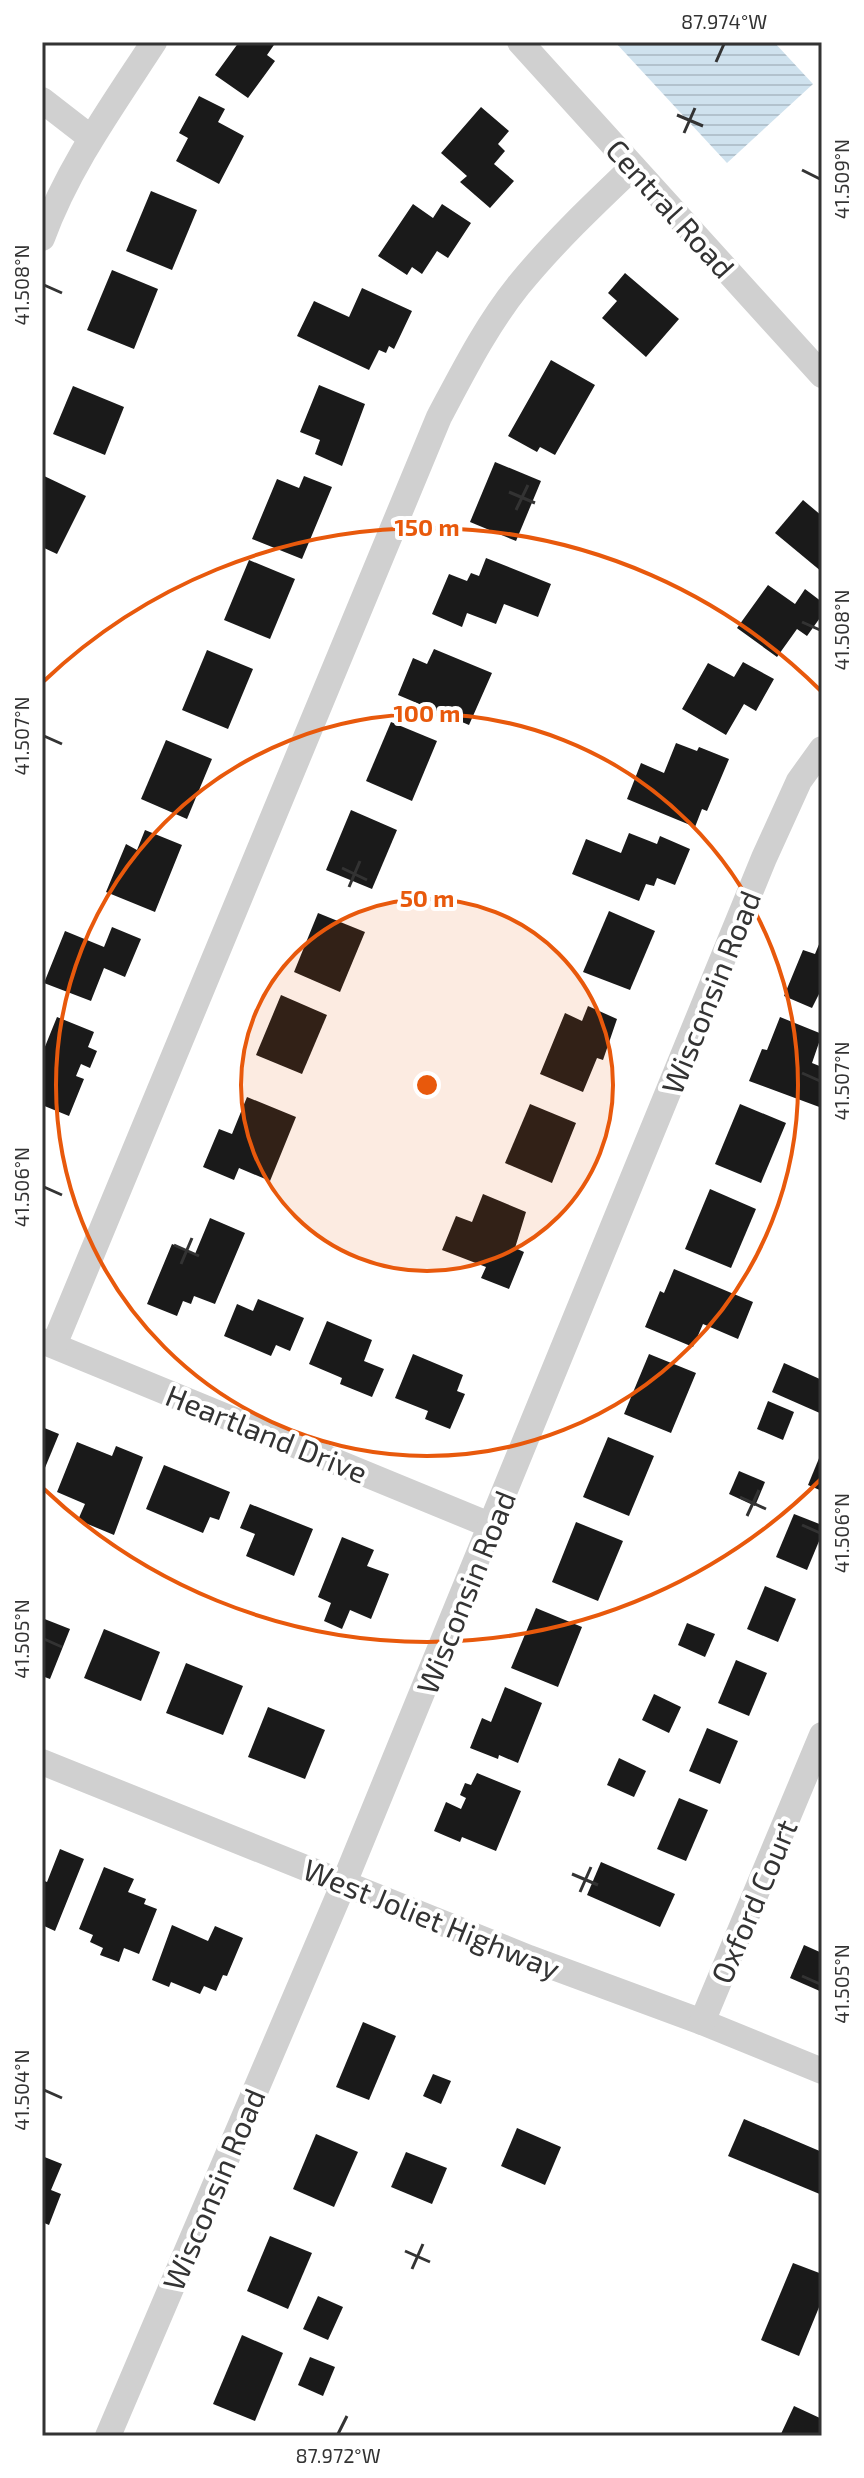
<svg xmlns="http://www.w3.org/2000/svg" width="864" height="2478" font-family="'Exo 2',sans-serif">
	<defs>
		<pattern id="water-rules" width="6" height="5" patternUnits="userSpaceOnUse" patternTransform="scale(2)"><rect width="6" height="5" fill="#cfe2ee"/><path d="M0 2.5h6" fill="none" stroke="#b2c2cd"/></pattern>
	</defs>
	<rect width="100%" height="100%" fill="#fff"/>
	<!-- water -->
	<polygon fill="url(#water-rules)" points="615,42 774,42 813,84 727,163"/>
	<!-- building -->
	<g fill="#1a1a1a">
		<polygon points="239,42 276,42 267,55 275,61 248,98 215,75"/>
		<polygon points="199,96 225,109 218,122 244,136 219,184 176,161 188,138 179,133"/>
		<polygon points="481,107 509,131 498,144 505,151 494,164 514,181 490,208 460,182 467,176 441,153"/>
		<polygon points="151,191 197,210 172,270 126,251"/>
		<polygon points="413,204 433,218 442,204 471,223 448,258 437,251 422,274 412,267 407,275 378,256"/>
		<polygon points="112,270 158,289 134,349 87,330"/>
		<polygon points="625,273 679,319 646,357 602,318 617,301 608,293"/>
		<polygon points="362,288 412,311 394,349 389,346 386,353 379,350 369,370 297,336 314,301 349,317"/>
		<polygon points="551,360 595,385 555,455 540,447 537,452 508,436"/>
		<polygon points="319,385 365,404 342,466 315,454 320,440 300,432"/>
		<polygon points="73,386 124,407 105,455 53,434"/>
		<polygon points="495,462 541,481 516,541 470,522"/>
		<polygon points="42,475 86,496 57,554 42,547"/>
		<polygon points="304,476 332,487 302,559 252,539 277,479 299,488"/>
		<polygon points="803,500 822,516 822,572 775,533"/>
		<polygon points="486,558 551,584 538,617 504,604 496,624 467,613 462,627 432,614 449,574 467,581 471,573 479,576"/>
		<polygon points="249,560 295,579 270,639 224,620"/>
		<polygon points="768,585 795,604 805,589 822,602 822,615 807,636 797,629 777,657 737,628"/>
		<polygon points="434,649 492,673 469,725 398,695 413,658 427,664"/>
		<polygon points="207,650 253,669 228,729 182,710"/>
		<polygon points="743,662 774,679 756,711 744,704 726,735 682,709 708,663 734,677"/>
		<polygon points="391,722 437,741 412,801 366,781"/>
		<polygon points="166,740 212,759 187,819 141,799"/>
		<polygon points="676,743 697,751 699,747 729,759 707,811 702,809 695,827 627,799 641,763 664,773"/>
		<polygon points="351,810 397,830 372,889 326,870"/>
		<polygon points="145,830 182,845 155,912 106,892 126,844 137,850"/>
		<polygon points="629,833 657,844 660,836 690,849 675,885 657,878 654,886 646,884 639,901 572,874 586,839 621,853"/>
		<polygon points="609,911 655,931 630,990 583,972"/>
		<polygon points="318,913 365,932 340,992 294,972"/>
		<polygon points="112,927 141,939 125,977 104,968 91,1001 44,983 65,931 104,947"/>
		<polygon points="822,937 822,988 812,1008 784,996 803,950 815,954"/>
		<polygon points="281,995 327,1015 302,1074 256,1055"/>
		<polygon points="588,1006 617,1019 603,1060 597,1058 583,1092 540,1074 565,1013 582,1021"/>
		<polygon points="57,1017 94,1032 88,1047 97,1051 90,1068 81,1064 76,1076 84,1079 69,1116 42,1105 42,1054"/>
		<polygon points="780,1017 822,1034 812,1063 822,1067 822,1108 749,1081 762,1049 767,1050"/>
		<polygon points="247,1097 296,1117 270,1181 239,1168 234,1180 203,1167 219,1129 232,1134"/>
		<polygon points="530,1104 576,1123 552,1183 505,1163"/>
		<polygon points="740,1104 786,1123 761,1183 715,1164"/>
		<polygon points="710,1189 756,1209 731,1268 685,1249"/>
		<polygon points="483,1194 526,1212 515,1248 524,1252 509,1289 481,1278 486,1267 442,1250 456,1216 472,1222"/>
		<polygon points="210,1218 245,1233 215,1304 194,1296 191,1304 183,1301 177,1316 147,1304 172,1244 195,1254"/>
		<polygon points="674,1269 753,1302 738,1339 703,1324 693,1347 645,1327 660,1291 664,1293"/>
		<polygon points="258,1299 304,1318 290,1351 276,1345 271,1356 224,1336 237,1304 253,1311"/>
		<polygon points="327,1321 372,1340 364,1361 384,1369 372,1397 340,1384 342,1378 309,1364"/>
		<polygon points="413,1354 463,1375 457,1391 465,1394 450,1429 425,1419 428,1411 395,1398"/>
		<polygon points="649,1354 696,1373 671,1433 624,1414"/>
		<polygon points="784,1363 822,1380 822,1414 772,1392"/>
		<polygon points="768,1401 794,1412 783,1440 757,1429"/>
		<polygon points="42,1427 59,1434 42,1475"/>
		<polygon points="608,1437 654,1456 629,1516 583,1497"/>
		<polygon points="77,1442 112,1456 116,1446 143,1457 114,1535 78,1520 85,1504 57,1492"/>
		<polygon points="822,1451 822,1491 808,1485"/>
		<polygon points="164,1465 230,1492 219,1520 210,1517 203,1533 146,1509"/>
		<polygon points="739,1471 765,1482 755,1506 729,1494"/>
		<polygon points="250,1504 313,1529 294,1576 246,1556 255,1534 240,1528"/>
		<polygon points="794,1514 822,1525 822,1534 807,1570 776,1557"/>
		<polygon points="576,1522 623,1541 598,1601 552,1582"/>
		<polygon points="342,1537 374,1550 367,1566 389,1574 371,1619 350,1610 342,1629 324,1621 331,1603 318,1597"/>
		<polygon points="765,1586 796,1599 778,1642 747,1629"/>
		<polygon points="536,1608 582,1627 558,1687 511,1668"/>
		<polygon points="42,1618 70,1629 50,1679 42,1676"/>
		<polygon points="687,1623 715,1634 705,1657 678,1645"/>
		<polygon points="104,1629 160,1652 141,1701 84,1678"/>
		<polygon points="736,1660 767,1673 749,1716 718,1703"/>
		<polygon points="186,1663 243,1686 223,1735 166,1713"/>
		<polygon points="505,1687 542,1703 518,1763 499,1755 498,1759 470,1748 482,1718 491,1722"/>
		<polygon points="654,1694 681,1707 669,1733 642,1720"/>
		<polygon points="268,1707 325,1730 305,1779 248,1757"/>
		<polygon points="707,1728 738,1741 720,1784 689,1771"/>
		<polygon points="619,1758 646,1771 634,1797 607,1785"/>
		<polygon points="477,1773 521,1791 496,1851 462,1837 460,1842 434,1831 446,1802 461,1809 466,1798 460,1795 465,1783 471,1785"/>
		<polygon points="679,1798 708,1810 686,1861 657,1849"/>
		<polygon points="60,1849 84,1859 55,1931 42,1925 42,1880 47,1882"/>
		<polygon points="601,1862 675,1894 660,1927 587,1895"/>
		<polygon points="104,1867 134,1879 128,1892 146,1899 144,1904 157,1909 139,1954 124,1948 119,1962 100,1955 103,1948 90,1942 93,1935 79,1929"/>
		<polygon points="172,1925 208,1941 215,1926 243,1938 227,1976 223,1975 216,1991 204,1986 200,1994 171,1982 169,1987 152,1980"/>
		<polygon points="804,1945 822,1953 822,1992 790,1978"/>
		<polygon points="363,2022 396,2036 369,2100 336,2087"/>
		<polygon points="433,2074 451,2081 441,2104 423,2096"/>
		<polygon points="744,2119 822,2152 822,2195 728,2156"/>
		<polygon points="517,2128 561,2147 545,2185 501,2166"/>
		<polygon points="316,2134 358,2152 334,2207 293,2189"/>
		<polygon points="406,2152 447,2168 432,2204 391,2187"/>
		<polygon points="42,2156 62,2164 51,2190 61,2194 49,2225 42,2222"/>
		<polygon points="270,2236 312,2253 288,2309 247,2291"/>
		<polygon points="793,2263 822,2274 822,2300 799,2356 761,2340"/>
		<polygon points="318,2296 343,2307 328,2340 303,2329"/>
		<polygon points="242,2335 283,2353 255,2421 213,2404"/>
		<polygon points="310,2357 335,2367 323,2396 298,2385"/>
		<polygon points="794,2406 822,2419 822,2436 780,2436"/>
	</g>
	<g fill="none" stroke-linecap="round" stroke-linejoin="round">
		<!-- minor -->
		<g stroke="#d0d0d0" stroke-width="26">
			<polyline points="520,42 822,375"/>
			<polyline points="42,100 91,138"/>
			<path d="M42 238C68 167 113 105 154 42"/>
			<polyline points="42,1341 492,1526"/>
			<path d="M54 1345 439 417C463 372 486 326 518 286 553 243 593 205 633 167"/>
			<polyline points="42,1762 529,1958 702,2022 822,2071"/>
			<polyline points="702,2022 822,1735"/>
			<polyline points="108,2436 344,1883 764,858 799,781 822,749"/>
		</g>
	</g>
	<!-- ticks -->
	<path fill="none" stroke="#333" stroke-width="3" d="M716 62 724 44M677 115 703 126M684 133 695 108M802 170 820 179M44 285 62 293M509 492 535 503M516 510 528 485M802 622 820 630M44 736 62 744M342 868 367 880M349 887 360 861M802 1073 820 1081M44 1187 62 1195M174 1245 199 1256M181 1264 192 1238M740 1497 766 1509M747 1516 759 1490M802 1525 820 1533M44 1639 62 1647M572 1874 598 1885M580 1892 591 1867M802 1976 820 1984M44 2090 62 2098M405 2251 430 2262M412 2269 423 2244M338 2434 347 2416"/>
	<!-- distance rings -->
	<circle cx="427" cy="1085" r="186" fill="#e8590c" fill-opacity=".12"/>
	<g fill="none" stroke="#e8590c" stroke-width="4">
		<circle cx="427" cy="1085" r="186"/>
		<circle cx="427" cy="1085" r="371"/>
		<path d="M821 1479A557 557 0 0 1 44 1489M44 681A557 557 0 0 1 821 691"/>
	</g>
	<g text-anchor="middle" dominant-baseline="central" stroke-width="8" stroke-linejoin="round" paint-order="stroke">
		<!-- street labels -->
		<g font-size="30" fill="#333" stroke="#fff">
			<text transform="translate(671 208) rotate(48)">Central Road</text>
			<text transform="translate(710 992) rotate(-68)">Wisconsin Road</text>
			<text transform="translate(267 1433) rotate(22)">Heartland Drive</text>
			<text transform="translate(465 1592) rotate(-68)">Wisconsin Road</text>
			<text transform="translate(753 1901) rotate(-67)">Oxford Court</text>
			<text transform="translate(432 1918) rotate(22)">West Joliet Highway</text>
			<text transform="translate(213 2189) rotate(-67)">Wisconsin Road</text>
		</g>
	</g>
	<circle cx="427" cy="1085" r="12" fill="#e8590c" stroke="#fff" stroke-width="4"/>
	<g font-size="24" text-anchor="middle" font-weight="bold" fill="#e8590c" stroke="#fff" stroke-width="8" stroke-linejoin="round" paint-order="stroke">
		<text x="427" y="536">150 m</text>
		<text x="427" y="722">100 m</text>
		<text x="427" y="907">50 m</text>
	</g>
	<!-- border -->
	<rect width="864" height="2478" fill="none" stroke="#ffffff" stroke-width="88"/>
	<rect x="44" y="44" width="776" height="2390" fill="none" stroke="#333" stroke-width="3"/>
	<g font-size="20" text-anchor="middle" fill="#333">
		<text x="724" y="29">87.974°W</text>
		<text transform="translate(842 179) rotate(-90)" y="7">41.509°N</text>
		<text transform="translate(22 285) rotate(-90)" y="7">41.508°N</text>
		<text transform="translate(842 630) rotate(-90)" y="7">41.508°N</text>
		<text transform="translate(22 736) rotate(-90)" y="7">41.507°N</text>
		<text transform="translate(842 1081) rotate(-90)" y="7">41.507°N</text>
		<text transform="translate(22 1187) rotate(-90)" y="7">41.506°N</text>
		<text transform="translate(842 1533) rotate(-90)" y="7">41.506°N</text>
		<text transform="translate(22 1639) rotate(-90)" y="7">41.505°N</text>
		<text transform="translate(842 1984) rotate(-90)" y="7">41.505°N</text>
		<text transform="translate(22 2090) rotate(-90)" y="7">41.504°N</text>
		<text x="338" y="2463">87.972°W</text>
	</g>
</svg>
